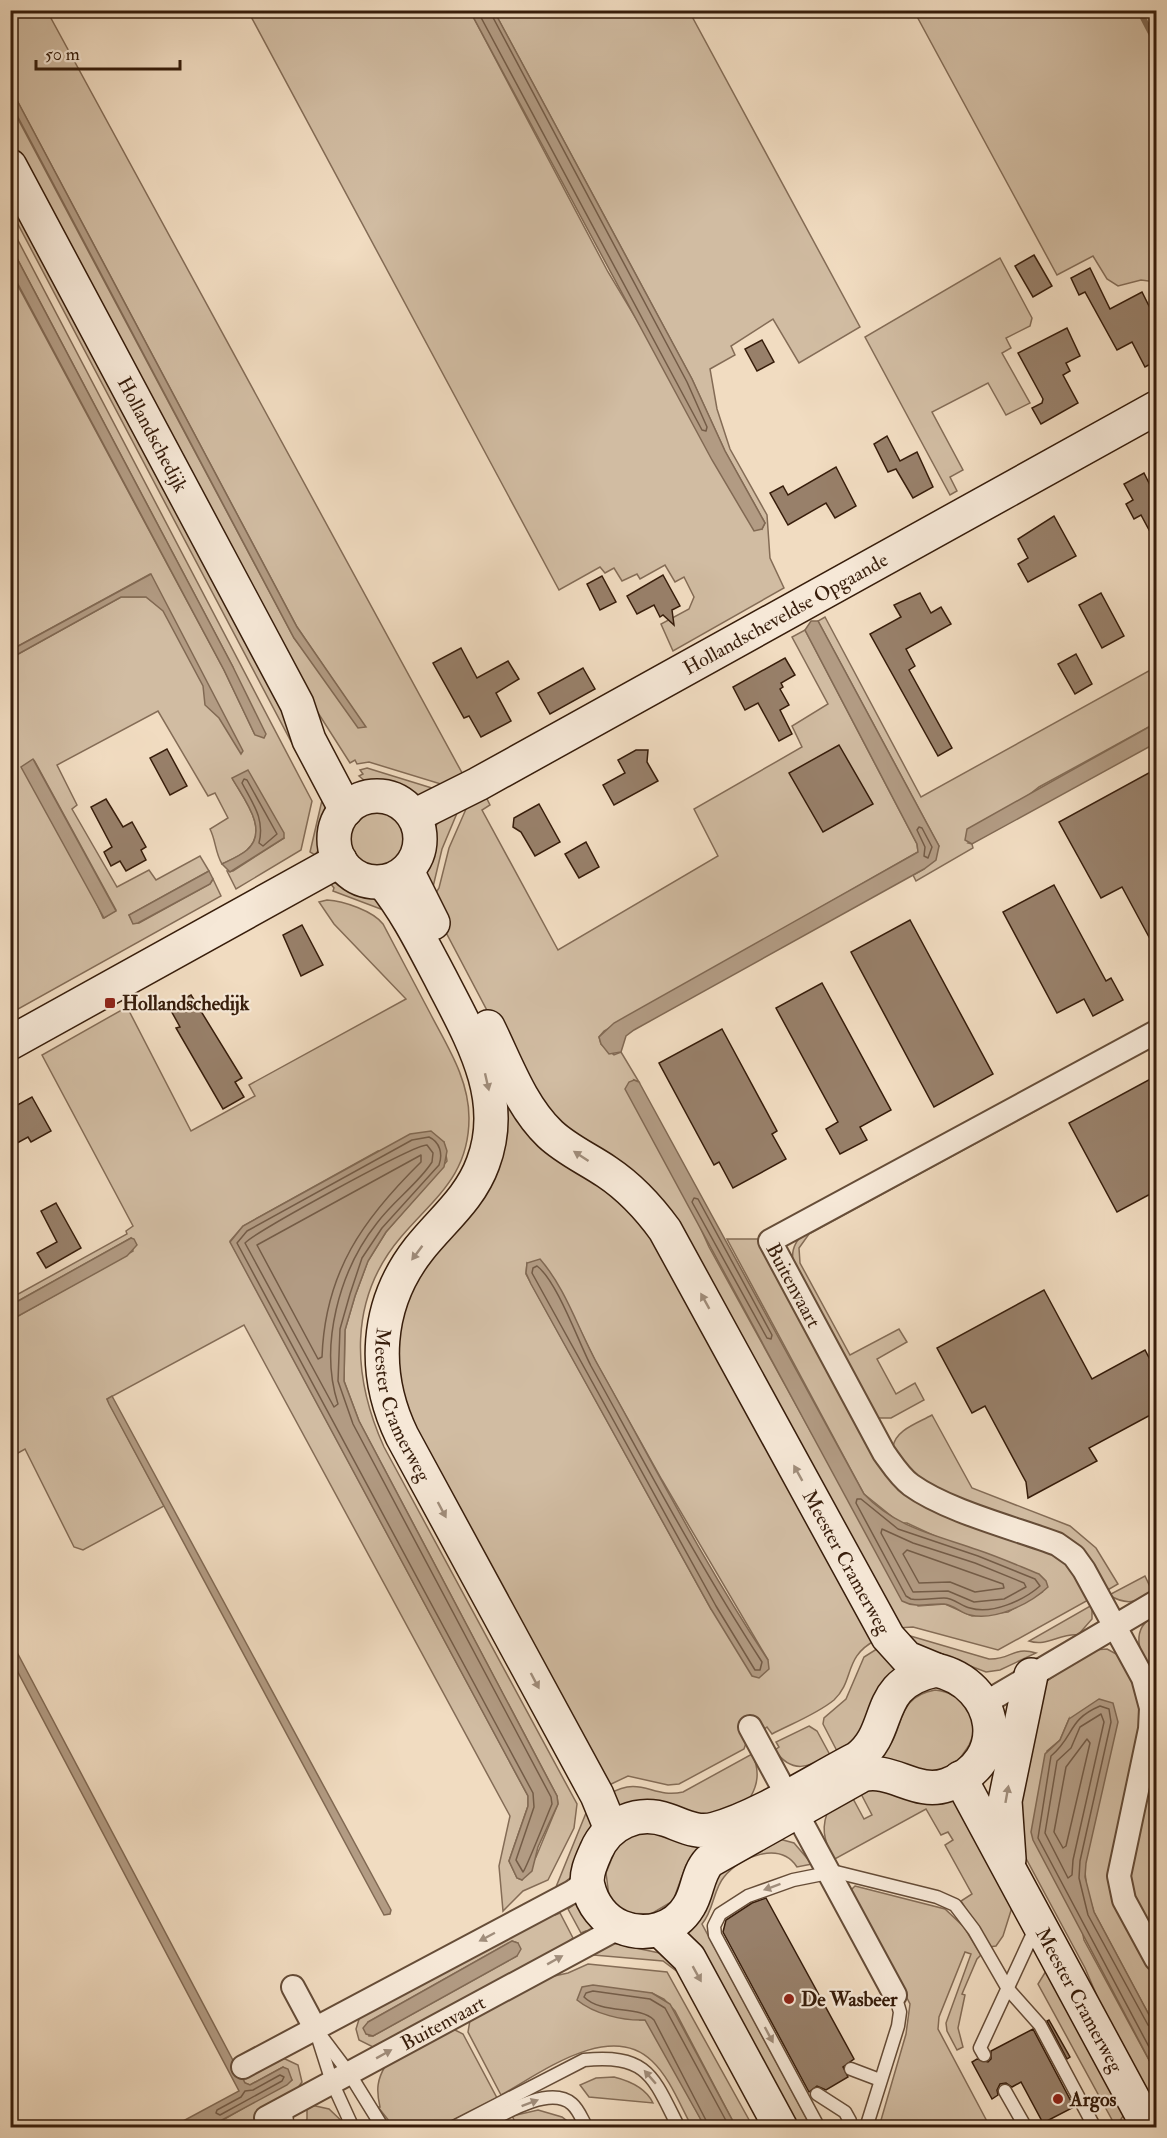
<svg xmlns="http://www.w3.org/2000/svg" width="1167" height="2138" font-family="'IM FELL Double Pica',serif">
	<rect width="100%" height="100%" fill="#f1dcc1"/>
	<filter id="stains"><feTurbulence type="fractalNoise" baseFrequency=".00333" numOctaves="4"/><feColorMatrix values="0 0 0 0 .2 0 0 0 0 .09 0 0 0 0 .02 0 0 0 .5 -.17"/></filter>
	<radialGradient id="worn" r=".72"><stop offset=".6" stop-color="#630" stop-opacity="0"/><stop offset="1" stop-color="#630" stop-opacity=".3"/></radialGradient>
	<!-- green -->
	<g fill="#d1bca2" stroke="#846c56" stroke-width="1.5" fill-rule="evenodd">
		<polygon points="11,11 47,11 467,782 444,785 369,762 357,764 355,760 350,763 292,672 11,145 10,104 294,638 365,727 297,627 11,89"/>
		<polygon points="248,11 470,11 608,272 762,529 765,523 725,451 692,379 494,11 689,11 860,327 799,363 773,319 731,346 735,355 710,369 717,409 730,449 767,515 770,558 784,588 673,651 661,624 689,609 694,597 684,577 675,582 665,565 640,579 637,574 622,581 614,568 605,573 600,567 559,590"/>
		<polygon points="914,11 1156,11 1156,282 1141,280 1118,286 1107,279 1093,256 1057,275"/>
		<polygon points="10,189 322,780 314,785 11,211"/>
		<path d="M11 227 312 801 301 850 236 889 227 871H233L284 838 232 778C243 798 270 830 247 850 240 856 230 860 222 864 215 852 216 841 210 829L228 818 215 793 208 796 158 711 57 765 77 805 72 809 117 887 149 870 156 880 200 856 209 871 129 915 133 923H139L210 884 213 879 221 896 11 1013V658L121 597H146L162 609 150 574 11 650 10 271 224 670 255 735 233 667 11 247ZM34 760 116 910 104 918H103Z"/>
		<polygon points="1000,258 1032,318 1030,326 1006,338 1011,348 1002,353 1030,403 1006,415 988,383 932,412 963,470 950,477 957,491 950,495 865,337"/>
		<polygon points="825,617 921,797 1154,668 1156,672 1156,723 1039,787 968,843 972,844 973,848 916,881 913,875 924,869 939,846 818,621"/>
		<polygon points="805,630 917,844 918,852 604,1031 599,1037 601,1044 614,1055 621,1052 639,1082 634,1080 709,1247 811,1432 918,1606 945,1604 972,1616 1008,1612 1042,1592 937,1537 907,1523 900,1523 864,1494 727,1239 759,1239 879,1461 1049,1550 1069,1564 1090,1599 998,1650 913,1627 897,1628 681,1243 561,1132 501,1037 430,902 439,888 449,848 466,809 470,803 486,797 490,805 482,810 558,950 718,856 694,809 802,747 792,726 828,704 792,637"/>
		<polygon points="367,768 448,793 415,799 365,781 359,776 363,774 360,770"/>
		<polygon points="323,796 333,813 325,841 315,855 310,852"/>
		<path d="M460 806 442 849 433 887 423 867C436 832 425 827 460 806Z"/>
		<circle cx="378" cy="839" r="28"/>
		<polygon points="345,882 374,892 386,911 333,891 334,888 330,883"/>
		<path d="M327 900C344 901 373 911 383 924 399 954 414 983 430 1013 447 1046 469 1079 469 1118 469 1176 434 1198 401 1237 348 1299 352 1376 384 1447L577 1804 574 1828 548 1880 523 1891 503 1911 499 1866 510 1816 244 1325 107 1399 164 1506 83 1550 74 1547 25 1449 11 1457V1320L133 1251 131 1238 11 1305V1298L127 1234 126 1231 133 1226 42 1055 127 1007 191 1131 255 1096 249 1085 406 999 334 924 319 902ZM444 1142 447 1161 386 1232 368 1261 355 1296 345 1330 344 1381 359 1421 557 1796 558 1804 536 1857 522 1880 517 1878 509 1861 528 1806V1796L230 1241 243 1226 378 1151Z"/>
		<path d="M500 1069 636 1204 876 1640C843 1657 855 1680 834 1700 817 1714 791 1724 772 1734L767 1727 746 1743 744 1749 679 1784 668 1785 628 1776 605 1787 399 1414 397 1303 463 1212ZM527 1263 562 1293 595 1360 662 1480 768 1660 711 1609 526 1274Z"/>
		<path d="M1040 1106 1041 1108 809 1234 799 1248 800 1263 850 1355 899 1329 907 1342 877 1359 896 1394 915 1383 924 1400 891 1418H877L794 1269C791 1254 792 1245 803 1234Z"/>
		<path d="M932 1415 972 1488 1070 1526 1096 1548 1118 1584 1106 1591 1089 1561 911 1475 893 1447C895 1430 918 1423 932 1415Z"/>
		<path d="M1145 1576 1153 1593C1136 1602 1127 1606 1109 1595Z"/>
		<path d="M1092 1605V1619L1078 1635C1060 1633 1047 1647 1029 1641Z"/>
		<path d="M1156 1615V1688C1146 1663 1123 1631 1156 1615Z"/>
		<path d="M907 1635 989 1659C1011 1660 1013 1646 1036 1653L1000 1670 986 1672 904 1641Z"/>
		<polygon points="880,1647 902,1663 869,1735 837,1751 823,1724 824,1718 846,1699 864,1657"/>
		<polygon points="1107,1649 1120,1656 1143,1703 1123,1915 1156,1977 1156,2028 1094,1912 1087,1891 1069,1719 1060,1740 1047,1751 1084,1940 1156,2073 1156,2120 1128,2068 1085,1968 1015,1838 1041,1685 1093,1650"/>
		<path d="M935 1690C962 1693 983 1717 969 1745 965 1752 959 1758 956 1766L935 1773 876 1758C909 1739 889 1698 935 1690Z"/>
		<path d="M809 1726 817 1731 830 1755C809 1768 791 1774 775 1750L779 1747 776 1742Z"/>
		<polygon points="1156,1741 1156,1941 1136,1904 1129,1882"/>
		<path d="M752 1754C767 1784 746 1813 717 1823 705 1827 633 1818 615 1817L609 1794C642 1775 652 1799 683 1792Z"/>
		<path d="M864 1788 956 1792 1014 1901 1003 1936 996 1946 989 1947 961 1901 972 1894 945 1845 953 1840 948 1832 941 1835 926 1809 833 1860C824 1839 820 1827 830 1806L851 1795 864 1819 872 1815 859 1790Z"/>
		<polygon points="596,1808 598,1814 577,1871 563,1889 561,1885 556,1887 586,1813"/>
		<polygon points="647,1832 708,1838 686,1865 673,1901 651,1914 622,1913 609,1896 606,1873 618,1843 630,1836"/>
		<path d="M772 1837 794 1843 812 1864 797 1867C780 1841 741 1856 724 1877 713 1890 714 1910 702 1924L811 2127H793L679 1926 704 1884Z"/>
		<polygon points="855,1886 945,1909 964,1927 981,1955 977,1959 962,1994 965,1995 958,2028 963,2047 957,2050 947,2031 946,2023 971,1954 965,1952 939,2017 938,2029 990,2127 879,2127 906,2034 910,2004 851,1890"/>
		<polygon points="577,1898 595,1928 589,1935 586,1931 581,1933 568,1909 572,1906 570,1902"/>
		<path d="M552 1910 555 1915 560 1913 573 1938 569 1941 571 1945 375 2048 359 2040 356 2029 360 2016ZM512 1941 518 1943 517 1956 373 2036H369L368 2022Z"/>
		<polygon points="612,1943 669,1955 679,1973 663,1961 593,1955 598,1952 595,1947"/>
		<path d="M588 1964 667 1972 753 2127H736L675 2011 664 1999 652 1993 640 2020H645L650 2025 705 2127H692C680 2105 670 2078 652 2061 610 2020 541 2073 501 2095L468 2032 470 2020 545 1978 568 1973Z"/>
		<polygon points="1049,1966 1127,2110 1116,2127 1038,1984"/>
		<path d="M453 2029 463 2034 497 2098 440 2127 393 2126 378 2107H380C376 2090 377 2079 386 2065Z"/>
		<polygon points="283,2058 298,2065 302,2082 275,2121 276,2127 209,2128 292,2080 283,2067 250,2085 245,2083 237,2067"/>
		<path d="M614 2077C630 2081 646 2088 653 2103L589 2097 580 2085 596 2078Z"/>
		<polygon points="311,2105 329,2109 349,2128 302,2128 307,2119 307,2106"/>
		<polygon points="538,2110 562,2117 575,2127 518,2127 512,2116"/>
	</g>
	<!-- water -->
	<g fill="#b29b83" stroke="#816953" stroke-width="1.5">
		<polygon points="470,11 494,11 692,379 725,451 765,523 762,529 754,531 712,460"/>
		<polygon points="11,89 297,627 366,727 358,728 294,638 11,104"/>
		<polygon points="11,247 233,667 266,734 264,738 255,735 224,670 11,271"/>
		<polygon points="151,574 243,751 241,754 219,718 205,705 203,686 163,611 146,597 121,597 11,658 11,650"/>
		<polygon points="811,621 818,621 939,846 936,860 924,869 634,1030 626,1036 621,1052 609,1054 601,1044 599,1037 614,1023 918,852 917,844 805,630"/>
		<polygon points="1156,723 1156,743 972,844 965,840 967,829"/>
		<polygon points="33,759 116,911 104,918 21,767"/>
		<path d="M248 770 284 833V838L230 872 222 864C230 860 240 856 247 850 270 830 243 798 232 778Z"/>
		<polygon points="209,871 213,879 210,884 138,923 133,924 129,915"/>
		<path d="M634 1080 639 1082 864 1494C896 1528 936 1535 978 1550 999 1557 1019 1566 1039 1574L1046 1581 1048 1587C1030 1604 995 1621 970 1615 961 1613 954 1605 944 1604 929 1603 917 1609 902 1601L625 1089 629 1082Z"/>
		<polygon points="431,1131 444,1142 447,1151 444,1167 386,1232 368,1261 355,1296 345,1330 344,1381 359,1421 557,1796 558,1804 538,1847 532,1871 522,1880 517,1878 509,1861 528,1806 528,1796 230,1242 243,1226 410,1134"/>
		<polygon points="131,1238 134,1239 137,1245 127,1256 11,1320 11,1305"/>
		<path d="M540 1259C567 1290 579 1332 599 1367 654 1465 706 1567 768 1660L769 1669 759 1678 752 1676 711 1609 531 1284 526 1273 527 1263Z"/>
		<polygon points="112,1396 391,1910 390,1914 384,1915 109,1404 107,1399"/>
		<polygon points="10,1639 245,2083 250,2085 283,2067 288,2069 292,2080 287,2085 209,2127 172,2127 239,2091 11,1659"/>
		<polygon points="1099,1699 1113,1703 1118,1722 1086,1863 1085,1877 1094,1912 1156,2028 1156,2073 1033,1840 1031,1832 1045,1754 1060,1740 1069,1719"/>
		<polygon points="512,1941 518,1943 521,1949 517,1956 373,2036 366,2034 363,2028 368,2022"/>
		<path d="M593 1985 652 1993 670 2004 736 2127H705L645 2020C623 2021 594 2014 577 2000L582 1987Z"/>
	</g>
	<g fill="none" stroke-linecap="round" stroke-linejoin="round">
		<!-- shore -->
		<g stroke="#745c47" stroke-width="1.5">
			<polyline points="477,10 702,430 706,431 707,427 687,382 489,10"/>
			<path d="M244 779 247 780 277 834 263 846 259 843C265 819 253 804 242 783Z"/>
			<polygon points="919,827 922,828 932,847 928,858 924,856 925,847 917,830"/>
			<path d="M429 1137C440 1142 443 1154 439 1165L382 1228 362 1258 350 1294 340 1329 338 1381 353 1424 551 1797 552 1804C548 1813 526 1869 523 1872L516 1860 534 1807 533 1793 237 1243 247 1231 412 1140Z"/>
			<path d="M427 1145 433 1153 432 1162C418 1184 393 1201 377 1223 339 1271 319 1346 338 1404L334 1407 245 1243C257 1231 413 1145 427 1145Z"/>
			<path d="M421 1155V1162C363 1219 325 1272 322 1357L318 1359 257 1245Z"/>
			<polygon points="694,1198 698,1199 772,1335 771,1339 767,1338 692,1202"/>
			<path d="M537 1266C557 1281 578 1341 591 1366 646 1465 700 1567 762 1662L760 1670H755L716 1606 532 1273 533 1268Z"/>
			<path d="M857 1499H861L898 1529 978 1556 1035 1579 1040 1586C1024 1600 992 1615 970 1608 961 1606 954 1598 944 1598 933 1598 922 1601 911 1599L906 1596 856 1503Z"/>
			<polygon points="882,1529 913,1543 975,1563 1024,1583 1026,1587 1004,1599 974,1602 948,1591 913,1592 881,1533"/>
			<polygon points="907,1550 1003,1584 1004,1588 975,1592 950,1582 919,1583 903,1554"/>
			<polygon points="1101,1714 1104,1722 1073,1860 1072,1875 1068,1878 1045,1833 1057,1761 1071,1748 1080,1727"/>
			<polygon points="1087,1739 1090,1743 1066,1846 1063,1848 1054,1832 1066,1767"/>
			<path d="M1156 2029 1148 2025 1088 1915 1079 1878 1080 1861 1111 1722 1109 1709 1100 1706C1067 1720 1075 1736 1051 1756L1038 1838 1156 2060"/>
			<polygon points="280,2075 284,2077 282,2081 220,2115 216,2113 217,2110 241,2097 245,2091 253,2090"/>
			<path d="M710 2128 654 2020C639 2005 602 2015 584 1997L586 1993 593 1991 650 1999 665 2008 730 2128"/>
		</g>
		<!-- stream -->
		<polyline stroke="#816953" stroke-width="6" points="1139,10 1156,43"/>
	</g>
	<!-- building -->
	<g fill="#98806a" stroke="#371d0b" stroke-width="1.5">
		<polygon points="1034,255 1052,286 1033,297 1015,266"/>
		<polygon points="1090,268 1110,309 1142,292 1156,320 1156,361 1145,367 1132,342 1117,350 1085,292 1079,295 1071,278"/>
		<polygon points="1067,328 1080,356 1066,363 1070,371 1063,375 1078,403 1041,424 1032,408 1042,403 1043,399 1018,353"/>
		<polygon points="762,340 774,362 757,371 745,349"/>
		<polygon points="887,436 900,461 917,452 933,487 913,498 896,469 888,472 874,444"/>
		<polygon points="836,467 856,506 835,518 826,503 788,525 770,493 783,486 788,495"/>
		<polygon points="1144,473 1150,485 1156,481 1156,543 1141,515 1134,519 1126,504 1133,500 1124,484"/>
		<polygon points="1054,516 1076,556 1028,582 1018,564 1028,558 1018,539"/>
		<polygon points="663,575 680,606 672,610 674,625 663,615 660,617 654,605 637,614 627,596"/>
		<polygon points="602,576 616,602 600,610 587,584"/>
		<polygon points="920,593 931,613 941,607 951,624 906,649 915,666 909,670 952,748 938,756 870,634 901,617 894,605"/>
		<polygon points="1101,593 1124,636 1102,648 1079,605"/>
		<polygon points="461,648 477,678 508,661 519,679 496,693 511,721 481,737 469,716 464,718 433,663"/>
		<polygon points="1076,654 1092,684 1075,694 1058,664"/>
		<polygon points="785,658 795,675 781,683 783,687 780,689 789,705 780,710 792,734 779,741 758,703 745,710 733,687"/>
		<polygon points="583,668 595,689 550,714 538,693"/>
		<polygon points="839,745 873,804 823,832 789,773"/>
		<polygon points="167,749 187,786 170,795 150,758"/>
		<polygon points="636,750 648,750 647,762 658,781 614,805 603,785 625,773 618,760"/>
		<polygon points="1156,769 1156,950 1122,887 1101,898 1059,822"/>
		<polygon points="106,799 123,827 132,822 146,847 141,850 146,860 126,871 120,861 111,866 104,852 112,847 91,807"/>
		<polygon points="539,804 560,842 535,856 521,832 513,827 514,818"/>
		<polygon points="586,842 599,867 579,878 565,854"/>
		<polygon points="1054,885 1106,981 1111,978 1123,1000 1093,1016 1084,999 1057,1013 1003,912"/>
		<polygon points="910,920 993,1074 934,1107 851,952"/>
		<polygon points="302,925 323,965 301,976 283,935"/>
		<polygon points="822,983 891,1110 860,1127 867,1140 840,1154 826,1129 838,1122 776,1008"/>
		<polygon points="191,995 242,1078 235,1082 244,1097 223,1109 176,1028 180,1027 169,1007"/>
		<polygon points="722,1029 777,1131 772,1134 786,1159 733,1188 719,1162 714,1165 659,1063"/>
		<polygon points="1156,1076 1156,1191 1117,1212 1069,1123"/>
		<polygon points="32,1097 51,1131 31,1142 28,1137 10,1147 10,1109"/>
		<polygon points="56,1203 81,1248 46,1268 37,1253 57,1242 41,1211"/>
		<polygon points="1044,1290 1092,1379 1145,1350 1156,1371 1156,1412 1089,1448 1097,1461 1028,1498 1026,1482 985,1406 972,1413 937,1348"/>
		<polygon points="766,1898 854,2059 843,2067 848,2077 826,2090 817,2086 809,2092 723,1932 726,1920 752,1903"/>
		<polygon points="1049,2020 1070,2057 1067,2059 1047,2021"/>
		<polygon points="1033,2029 1074,2107 1043,2123 1021,2082 1012,2087 1006,2083 1000,2084 997,2090 998,2095 992,2099 972,2062 977,2059 988,2062 991,2059 991,2051"/>
	</g>
	<g fill="none" stroke-linecap="round" stroke-linejoin="round">
		<!-- lane casing -->
		<g stroke="#664d38" stroke-width="15">
			<g id="lane">
				<polyline points="315,2028 349,2073 383,2128"/>
				<polyline points="318,2038 332,2082 353,2128"/>
				<polyline points="984,2055 980,2048 1035,1929"/>
				<polyline points="851,2069 880,2080"/>
				<polyline points="1005,2091 1026,2128"/>
				<polyline points="817,2094 845,2112 850,2121 848,2128"/>
				<polyline points="285,2108 288,2128"/>
				<path d="M452 2128 584 2060C649 2054 653 2077 679 2128"/>
				<path d="M477 2128C500 2116 549 2084 572 2104 579 2110 582 2120 587 2128"/>
				<polyline points="819,2128 715,1935 714,1926 720,1914 748,1896 793,1880 828,1873 836,1872 937,1897 955,1905 974,1930 1008,1989 1040,2025 1095,2128"/>
				<polyline points="866,2128 898,2026 900,2012 895,1995"/>
			</g>
		</g>
		<!-- street casing -->
		<g stroke="#664d38" stroke-width="26">
			<g id="street">
				<path id="s1" d="M1156 1032 770 1241 884 1453C892 1464 900 1477 911 1485 947 1511 1014 1528 1057 1544L1074 1556 1084 1570 1143 1678 1151 1708 1150 1729 1119 1876 1124 1900 1156 1959"/>
				<polyline points="985,1703 1156,1602"/>
				<polyline points="750,1727 895,1995"/>
				<polyline points="293,1987 315,2028"/>
				<polyline points="243,2067 572,1892 587,1881"/>
				<path id="s2" d="M266 2118 620 1927"/>
			</g>
		</g>
		<!-- secondary casing -->
		<g stroke="#371d0b" stroke-width="36">
			<g id="secondary">
				<path id="s3" d="M10 166 297 704 309 740 346 810"/>
				<circle cx="377" cy="839" r="43"/>
				<path id="s4" d="M414 816 478 784 1156 408"/>
				<polyline points="407,871 433,923"/>
				<path id="s5" d="M383 882C407 912 423 945 441 979 470 1036 508 1097 483 1163 470 1199 442 1220 419 1249 375 1305 372 1374 402 1436L597 1795 611 1829"/>
				<path id="s6" d="M488 1027C506 1063 520 1105 550 1134 567 1150 588 1159 607 1172 631 1188 649 1208 665 1230L888 1637 907 1658 936 1670"/>
				<polyline points="10,1043 340,860"/>
				<path d="M936 1670C999 1684 1012 1762 947 1785 916 1796 892 1767 862 1775L709 1861C697 1874 698 1892 689 1906 675 1930 645 1937 621 1927 604 1920 592 1904 588 1886 585 1875 591 1862 596 1851 608 1823 638 1810 667 1820 684 1826 697 1834 715 1829 759 1817 817 1779 858 1758 895 1729 871 1684 936 1670Z"/>
				<path id="s7" d="M960 1778 1149 2128"/>
				<polyline points="1009,1859 1005,1801 1031,1675"/>
				<polyline points="660,1930 689,1958 781,2128"/>
			</g>
		</g>
		<!-- lane -->
		<use href="#lane" stroke="#f6e8d7" stroke-width="12"/>
		<!-- street -->
		<use href="#street" stroke="#f6e8d7" stroke-width="22"/>
		<!-- secondary -->
		<use href="#secondary" stroke="#f6e8d7" stroke-width="33"/>
	</g>
	<!-- one-way arrows -->
	<defs><path id="oneway-solid" d="M-6-.8H1V-3.2L6.5 0L1 3.2V.8H-6Z" transform="scale(1.5)"/></defs>
	<g fill="#a08d7b">
		<use href="#oneway-solid" transform="translate(487 1082) rotate(77)"/>
		<use href="#oneway-solid" transform="translate(581 1156) rotate(-147)"/>
		<use href="#oneway-solid" transform="translate(417 1253) rotate(127)"/>
		<use href="#oneway-solid" transform="translate(705 1301) rotate(-119)"/>
		<use href="#oneway-solid" transform="translate(798 1473) rotate(-119)"/>
		<use href="#oneway-solid" transform="translate(442 1510) rotate(62)"/>
		<use href="#oneway-solid" transform="translate(535 1681) rotate(62)"/>
		<use href="#oneway-solid" transform="translate(1007 1794) rotate(-80)"/>
		<use href="#oneway-solid" transform="translate(772 1887) rotate(160)"/>
		<use href="#oneway-solid" transform="translate(487 1937) rotate(152)"/>
		<use href="#oneway-solid" transform="translate(555 1960) rotate(-29)"/>
		<use href="#oneway-solid" transform="translate(697 1974) rotate(61)"/>
		<use href="#oneway-solid" transform="translate(769 2035) rotate(62)"/>
		<use href="#oneway-solid" transform="translate(384 2054) rotate(-29)"/>
		<use href="#oneway-solid" transform="translate(650 2077) rotate(-131)"/>
		<use href="#oneway-solid" transform="translate(530 2103) rotate(-21)"/>
	</g>
	<!-- markers -->
	<g fill="#8f2418" stroke="#f6e8d7" stroke-width="2">
		<rect x="104" y="997" width="12" height="12" rx="3"/>
		<circle cx="789" cy="1999" r="6"/>
		<circle cx="1058" cy="2099" r="6"/>
	</g>
	<g text-anchor="middle" dominant-baseline="central" stroke-width="4.5" stroke-linejoin="round" paint-order="stroke">
		<!-- street labels -->
		<g font-size="20" fill="#371d0b" stroke="#f6e8d7">
			<text stroke="none"><textPath href="#s3" startOffset="304">Hollandschedijk</textPath></text>
			<text stroke="none"><textPath href="#s4" startOffset="423">Hollandscheveldse Opgaande</textPath></text>
			<text stroke="none"><textPath href="#s1" startOffset="489">Buitenvaart</textPath></text>
			<text stroke="none"><textPath href="#s5" startOffset="584">Meester Cramerweg</textPath></text>
			<text stroke="none"><textPath href="#s6" startOffset="654">Meester Cramerweg</textPath></text>
			<text stroke="none"><textPath href="#s7" startOffset="252">Meester Cramerweg</textPath></text>
			<text stroke="none"><textPath href="#s2" startOffset="201">Buitenvaart</textPath></text>
		</g>
		<!-- poi labels -->
		<g font-size="20" font-weight="bold" fill="#371d0b" stroke="#f6e8d7" text-anchor="start">
			<text x="122" y="1003">Hollandschedijk</text>
			<text x="801" y="1999">De Wasbeer</text>
			<text x="1070" y="2099">Argos</text>
		</g>
	</g>
	<!-- margin -->
	<rect width="1167" height="2138" fill="none" stroke="#f1dcc1" stroke-width="36"/>
	<rect x="12" y="12" width="1143" height="2114" fill="none" stroke="#371d0b" stroke-width="3"/>
	<rect x="18" y="18" width="1131" height="2102" fill="none" stroke="#371d0b" stroke-width="1.5"/>
	<!-- scale -->
	<path d="M36 60v9h144v-9" fill="none" stroke="#371d0b" stroke-width="3"/>
	<text x="45" y="60" font-size="18" fill="#371d0b" stroke="#f6e8d7" stroke-width="4.5" paint-order="stroke">50 m</text>
	<rect width="100%" height="100%" filter="url(#stains)"/>
	<rect width="100%" height="100%" fill="url(#worn)"/>
</svg>
